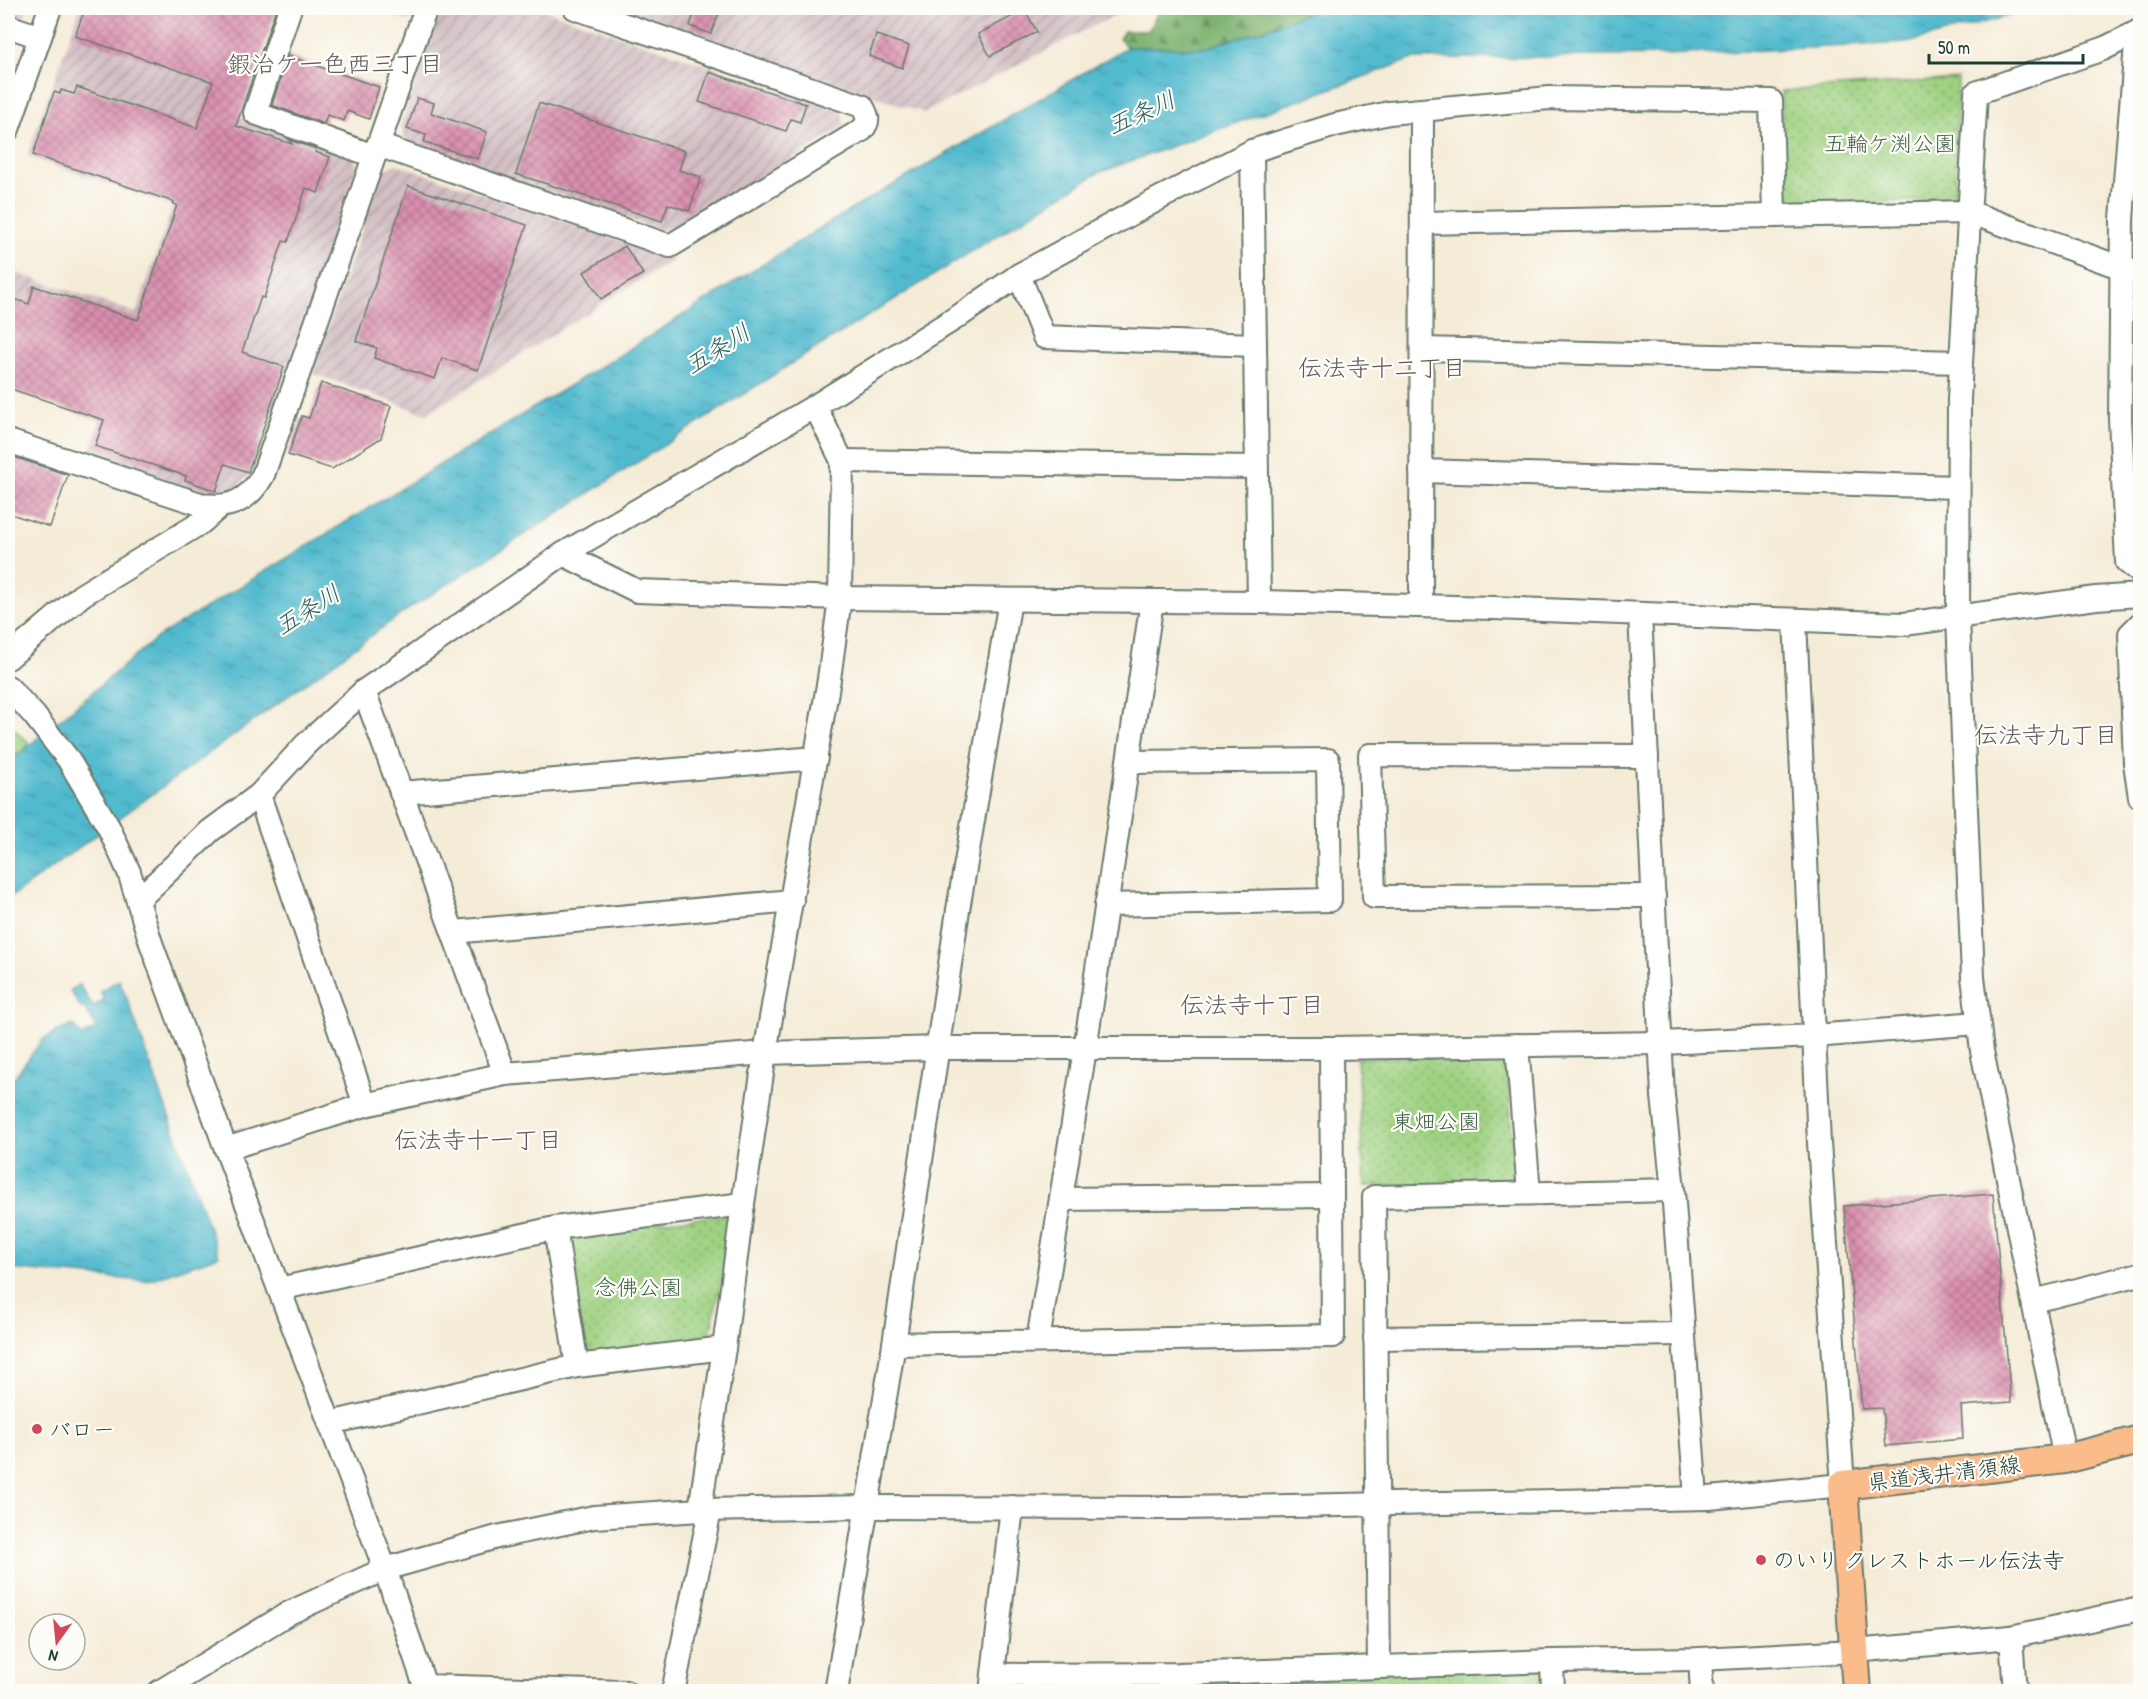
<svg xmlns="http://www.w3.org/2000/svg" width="2148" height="1699" font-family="'Patrick Hand','Klee One',sans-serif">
	<defs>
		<pattern id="industrial-furrows" width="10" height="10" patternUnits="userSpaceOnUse" patternTransform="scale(1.5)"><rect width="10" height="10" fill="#d2bec3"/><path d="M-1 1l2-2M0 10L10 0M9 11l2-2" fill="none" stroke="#aa9c9f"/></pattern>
		<pattern id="forest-firs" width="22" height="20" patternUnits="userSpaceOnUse" patternTransform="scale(1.5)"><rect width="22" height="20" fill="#7eb36f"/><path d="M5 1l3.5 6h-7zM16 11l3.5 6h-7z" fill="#67935c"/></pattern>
		<pattern id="park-dots" width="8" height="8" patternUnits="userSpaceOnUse" patternTransform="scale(1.5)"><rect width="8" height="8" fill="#9ed181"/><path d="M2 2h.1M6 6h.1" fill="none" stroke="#80ab6a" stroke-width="1.8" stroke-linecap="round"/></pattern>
		<pattern id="water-ripples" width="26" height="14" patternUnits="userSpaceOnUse" patternTransform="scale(1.5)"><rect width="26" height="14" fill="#51bace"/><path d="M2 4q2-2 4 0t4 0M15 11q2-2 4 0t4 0" fill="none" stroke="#4398a8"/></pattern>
		<pattern id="building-cross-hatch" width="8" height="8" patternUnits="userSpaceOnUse" patternTransform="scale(1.5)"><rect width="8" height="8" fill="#da8faf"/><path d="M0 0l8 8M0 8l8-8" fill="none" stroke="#b0768f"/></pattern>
	</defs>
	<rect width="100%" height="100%" fill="#fdfcf7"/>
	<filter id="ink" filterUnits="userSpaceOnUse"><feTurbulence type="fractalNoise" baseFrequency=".0167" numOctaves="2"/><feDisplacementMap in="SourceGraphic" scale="12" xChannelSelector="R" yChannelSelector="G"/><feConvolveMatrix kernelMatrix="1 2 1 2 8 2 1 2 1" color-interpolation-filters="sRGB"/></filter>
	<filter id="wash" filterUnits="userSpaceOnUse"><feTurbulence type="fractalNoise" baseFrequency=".008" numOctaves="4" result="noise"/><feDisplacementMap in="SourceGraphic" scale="24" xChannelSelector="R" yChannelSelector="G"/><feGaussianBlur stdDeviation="1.35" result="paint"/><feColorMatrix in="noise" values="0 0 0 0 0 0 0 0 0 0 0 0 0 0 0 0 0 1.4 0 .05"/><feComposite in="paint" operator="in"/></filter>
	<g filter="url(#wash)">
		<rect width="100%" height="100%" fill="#f5ecd8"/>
		<!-- industrial -->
		<g fill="url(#industrial-furrows)">
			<polygon points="8,8 27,8 24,17 14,21 8,19"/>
			<polygon points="80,8 278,8 241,118 353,156 357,165 250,475 240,485 228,492 207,494 89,455 100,421 8,390 8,270 136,313 173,206 27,156"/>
			<polygon points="368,8 414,8 409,21"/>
			<polygon points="438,8 538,8 842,111 845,127 676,228 661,230 406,142 401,126"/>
			<polygon points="612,8 1132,8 1131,11 1113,16 924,113"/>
			<polygon points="396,164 674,259 426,414 312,373 382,171"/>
		</g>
		<!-- grass -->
		<polygon fill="#9ed181" stroke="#5e875a" stroke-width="1.5" points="8,723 30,744 8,763"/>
		<!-- forest -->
		<polygon fill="url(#forest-firs)" stroke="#4e7852" stroke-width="1.5" points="1158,8 1322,8 1257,32 1205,48 1127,47 1119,39 1124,31 1148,31 1156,16"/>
		<!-- park -->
		<g fill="url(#park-dots)" stroke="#5e875a" stroke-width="1.5">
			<polygon points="1958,79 1955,200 1783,204 1781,91"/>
			<polygon points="1507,1056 1515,1185 1364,1186 1357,1058"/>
			<polygon points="734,1214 709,1341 581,1356 562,1232"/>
			<polygon points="1551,1661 1553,1692 1176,1692 1178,1674"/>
		</g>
		<!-- water -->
		<g fill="url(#water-ripples)" stroke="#387c81" stroke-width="1.5">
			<polygon points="1322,8 2038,8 1907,43 1665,55 1413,59 1098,173 786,367 404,612 8,899 8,763 159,636 620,355 822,227 1127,47 1205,48 1257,32"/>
			<polygon points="119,980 126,996 219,1256 146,1281 8,1269 8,1086 42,1040 58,1031 74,1025 82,1036 97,1028 84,1007 81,1008 70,991 79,984 93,1007 104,1000 100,991"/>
		</g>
		<g id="blocks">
			<!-- building -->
			<g fill="url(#building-cross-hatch)">
				<polygon points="85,8 276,8 236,126 292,144 289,140 316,149 315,152 330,157 318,193 306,188 288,242 283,241 264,298 261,297 242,352 284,367 257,447 248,472 225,464 216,491 185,480 186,476 95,446 104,420 8,388 8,297 29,304 34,286 138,320 177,205 173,204 174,202 33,155 54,92 60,94 61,90 74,94 77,87 197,128 213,82 75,36"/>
				<polygon points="696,8 704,8 719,13 711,34 690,26"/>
				<polygon points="1025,10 1037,32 990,56 978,34"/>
				<polygon points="876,35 909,46 902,68 869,56"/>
				<polygon points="288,56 379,87 369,119 347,111 344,121 327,115 324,124 272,105"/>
				<polygon points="709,72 806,104 800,122 791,119 786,131 699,102"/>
				<polygon points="417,98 434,103 431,113 487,132 478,159 424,142 426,135 407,129"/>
				<polygon points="539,103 685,151 679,170 701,177 689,211 668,204 662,221 516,174"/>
				<polygon points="408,186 527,225 478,370 442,358 435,379 374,358 377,348 356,341"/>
				<polygon points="625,246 643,274 601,299 584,272"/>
				<polygon points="321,383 391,406 381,438 332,469 288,455 302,416 309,418"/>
				<polygon points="8,455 68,475 50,527 8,513"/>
				<polygon points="1993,1194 2011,1402 1961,1406 1963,1439 1886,1446 1882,1408 1862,1409 1844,1206"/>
			</g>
		</g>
	</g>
	<g filter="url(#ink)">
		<use href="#blocks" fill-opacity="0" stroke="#6a7a6d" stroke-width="1.5"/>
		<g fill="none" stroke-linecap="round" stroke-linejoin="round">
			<!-- minor casing -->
			<g stroke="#6a7a6d" stroke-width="26">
				<g id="minor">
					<polyline points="290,8 255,113 374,156"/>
					<polyline points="8,26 40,37"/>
					<polyline points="2137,32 2122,219 2120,418 2127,562 2140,572"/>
					<polyline points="8,129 50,8"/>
					<path d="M378 145 670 246 862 130C870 121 868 116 862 106L575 8"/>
					<polyline points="1252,151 1259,602"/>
					<polyline points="1422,223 1969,212 2122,268 2140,273"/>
					<polyline points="1019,275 1044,337 1254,345"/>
					<polyline points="1422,349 1961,362"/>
					<path d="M8 441 200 504C229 510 249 501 263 475L426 8"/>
					<polyline points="842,461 1256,467"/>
					<polyline points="1421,471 1958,487"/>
					<polyline points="563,554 637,591 840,598 1259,602 1493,608 1904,624 2096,598 2140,595"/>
					<polyline points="1421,606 1422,110"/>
					<polyline points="1640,614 1663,1096 1673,1190 1696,1498"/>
					<polyline points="2140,624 2130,634 2135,763 2140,797"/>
					<polyline points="8,658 82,595 202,522 218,508"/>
					<polyline points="8,687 34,715 68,759 109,828 129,872 151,943 226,1149 385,1569 425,1686 625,1692"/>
					<polyline points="364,691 505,1074"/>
					<polyline points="1647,756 1370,755 1374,897 1654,896"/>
					<polyline points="401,793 816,758"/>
					<polyline points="259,795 365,1105"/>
					<polyline points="138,900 210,831 259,795 306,744 364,691 563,554 815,406 962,314 1019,275 1162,197 1252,151 1335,125 1389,113 1549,98 1771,101 1774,216"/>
					<polyline points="1106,905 1330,900 1328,760 1128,762"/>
					<polyline points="454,932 792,901"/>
					<polyline points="1517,1045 1529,1193"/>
					<polyline points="226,1149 365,1105 505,1074 765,1053 939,1048 1331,1048 1661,1043 1814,1036 1978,1023"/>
					<polyline points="1061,1199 1331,1196"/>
					<polyline points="555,1228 577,1366 724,1348 743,1204 765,1053 829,679 840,598 842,461 815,406"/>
					<polyline points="279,1289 555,1228 743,1204"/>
					<polyline points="2034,1301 2140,1274"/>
					<polyline points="1375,1338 1683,1334"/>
					<polyline points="1038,1341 1085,1049 1152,601"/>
					<polyline points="894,1344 1333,1336 1331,1048"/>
					<polyline points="330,1423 577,1366"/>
					<polyline points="2065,1459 1982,1051 1973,977 1958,617 1959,399 1976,93 2103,49 2137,32"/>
					<polyline points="700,1510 724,1348"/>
					<polyline points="2011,1637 2015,1692"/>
					<polyline points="1700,1659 1702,1692"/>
					<polyline points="1552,1661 1553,1692"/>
					<polyline points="1379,1667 1374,1197 1673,1190"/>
					<polyline points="993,1675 1178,1674 1552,1661 1700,1659 1854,1651 2011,1637 2140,1609"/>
					<polyline points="159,1692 289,1613 385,1569 497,1537 594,1517 700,1510 867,1507 1182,1508 1709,1498 1843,1485 1819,1143 1795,620"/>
					<polyline points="673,1692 710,1510"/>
					<polyline points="836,1692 894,1344 958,910 1010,600"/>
					<polyline points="991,1692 1012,1507"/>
				</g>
			</g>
			<!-- major casing -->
			<g stroke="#6a7a6d" stroke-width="32">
				<polyline id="major" points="1857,1692 1843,1485 2065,1459 2140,1440"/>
			</g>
			<!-- minor -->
			<use href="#minor" stroke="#fff" stroke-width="22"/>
			<!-- major -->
			<use href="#major" stroke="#fabc8b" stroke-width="28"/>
		</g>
	</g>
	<!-- markers -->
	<g fill="#d1495b" stroke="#fdfcf7" stroke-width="2">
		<circle cx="37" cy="1429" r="6"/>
		<circle cx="1761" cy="1560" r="6"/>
	</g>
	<g text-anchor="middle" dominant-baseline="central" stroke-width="4.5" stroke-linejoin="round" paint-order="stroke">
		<!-- park labels -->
		<g font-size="22" fill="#3f6247" stroke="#fdfcf7">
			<text x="1890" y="143">五輪ケ渕公園</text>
			<text x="1436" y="1121">東畑公園</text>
			<text x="638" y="1287">念佛公園</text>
		</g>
		<!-- poi labels -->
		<g font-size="22" fill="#1f3d34" stroke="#fdfcf7" text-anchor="start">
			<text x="49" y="1429">バロー</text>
			<text x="1773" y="1560">のいり クレストホール伝法寺</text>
		</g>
		<!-- street labels -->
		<g font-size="22" fill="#1f3d34" stroke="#fdfcf7">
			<text transform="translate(1944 1473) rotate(-7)">県道浅井清須線</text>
		</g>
		<!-- neighbourhood labels -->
		<g font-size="24" fill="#605a5f" stroke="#fdfcf7">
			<text x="335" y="63">鍜治ケ一色西三丁目</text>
			<text x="1382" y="367">伝法寺十二丁目</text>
			<text x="2046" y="734">伝法寺九丁目</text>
			<text x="1252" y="1004">伝法寺十丁目</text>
			<text x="478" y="1139">伝法寺十一丁目</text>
		</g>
		<!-- water labels -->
		<g font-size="24" font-style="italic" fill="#2e6262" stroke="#fdfcf7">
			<text transform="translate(1141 112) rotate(-24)">五条川</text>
			<text transform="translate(717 348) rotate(-32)">五条川</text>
			<text transform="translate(307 609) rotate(-32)">五条川</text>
		</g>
	</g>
	<!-- margin -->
	<rect width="2148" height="1699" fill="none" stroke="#fdfcf7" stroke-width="30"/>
	<!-- north arrow -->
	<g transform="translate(57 1642) rotate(195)"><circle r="28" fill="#fdfcf7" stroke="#a4b0a9" stroke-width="1.5"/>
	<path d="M0-4.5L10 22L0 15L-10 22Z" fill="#d1495b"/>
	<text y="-9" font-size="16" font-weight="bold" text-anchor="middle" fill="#1f3d34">N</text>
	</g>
	<!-- scale -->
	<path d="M1929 54v9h154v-9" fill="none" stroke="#1f3d34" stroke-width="3"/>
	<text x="1938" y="54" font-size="18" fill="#1f3d34" stroke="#fdfcf7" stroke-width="4.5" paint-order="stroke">50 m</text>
</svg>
